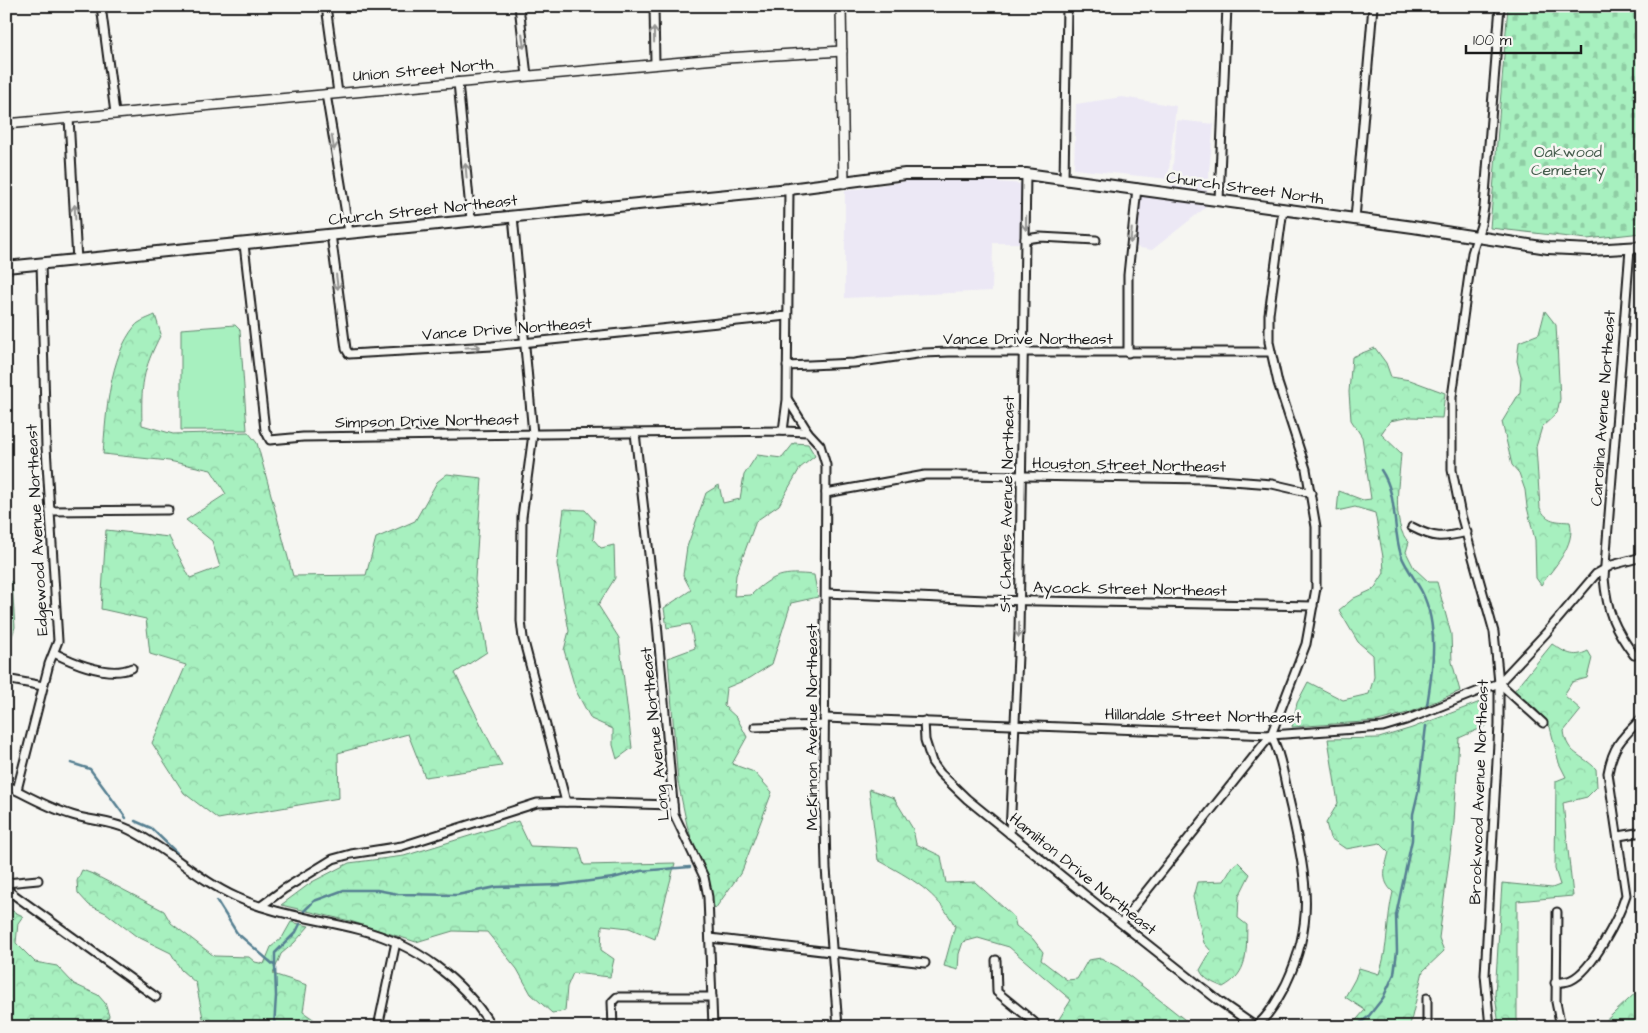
<svg xmlns="http://www.w3.org/2000/svg" width="1648" height="1033" font-family="'Architects Daughter',sans-serif">
	<defs>
		<pattern id="forest-crowns" width="20" height="18" patternUnits="userSpaceOnUse" patternTransform="scale(1.25)"><rect width="20" height="18" fill="#a7f0bf"/><path d="M2 6a3 3 0 1 1 6 0M12 15a3 3 0 1 1 6 0" fill="none" stroke="#8fcda4"/></pattern>
		<pattern id="cemetery-stones" width="16" height="16" patternUnits="userSpaceOnUse" patternTransform="scale(1.25)"><rect width="16" height="16" fill="#a7f0bf"/><path d="M2 7V4a2 2 0 0 1 4 0v3zM10 15v-3a2 2 0 0 1 4 0v3z" fill="#8fcda4"/></pattern>
	</defs>
	<rect width="100%" height="100%" fill="#f6f6f2"/>
	<filter id="ink" filterUnits="userSpaceOnUse"><feTurbulence type="fractalNoise" baseFrequency=".02" numOctaves="2"/><feDisplacementMap in="SourceGraphic" scale="10" xChannelSelector="R" yChannelSelector="G"/><feConvolveMatrix kernelMatrix="1 2 1 2 8 2 1 2 1" color-interpolation-filters="sRGB"/></filter>
	<g filter="url(#ink)">
		<!-- built -->
		<g fill="#ece8f5">
			<polygon points="1122,97 1176,106 1168,179 1074,169 1076,104"/>
			<polygon points="1177,120 1214,124 1205,208 1152,250 1135,247 1139,194 1170,197"/>
			<polygon points="930,177 1024,184 1022,243 993,243 992,291 845,298 845,191"/>
		</g>
		<!-- forest -->
		<g fill="url(#forest-crowns)" stroke="#62866e">
			<path d="M1545 311 1556 325 1560 399 1557 413 1542 427 1536 447 1540 508C1547 522 1556 521 1570 522 1576 545 1554 567 1541 585L1536 578 1535 540 1527 507 1525 490 1519 473 1512 465 1502 422 1520 392 1521 376 1517 361 1519 342 1539 334Z"/>
			<path d="M155 315 161 334C142 371 141 385 142 425L173 434 248 432 257 443 293 576 366 575 376 538 415 521 437 482 447 474 482 478 475 580 487 652 455 673 502 766 425 777 408 734 338 753 339 798 218 819 184 793 152 743 186 665 150 654 146 619 101 609 106 530 169 537 190 578 220 567 212 541 186 520 226 494 211 470 169 461 103 454C106 415 109 357 135 326 139 321 149 318 155 315Z"/>
			<path d="M1375 348 1386 363 1391 377 1410 380 1445 393 1442 418 1410 417 1390 421 1381 434 1401 453C1400 475 1390 526 1409 542L1406 552 1414 568 1429 582H1437L1451 634 1452 662 1460 691 1411 712 1378 721 1292 727 1297 703 1308 682 1343 700 1369 694 1374 677 1373 655 1358 642 1339 610 1354 598 1374 589 1384 573 1383 557 1375 513 1355 507 1337 511 1339 491 1363 500 1371 499 1362 437 1351 420 1349 392 1352 357Z"/>
			<path d="M794 443 808 444 815 456 800 468 779 505 756 521 736 575 734 596 751 595C773 574 784 572 814 575L818 597 791 603 772 664 750 678 726 688 724 706 737 718 747 737 732 764 754 772 772 792 742 871 715 909 687 825 678 782 668 658 695 648 690 624 667 628 664 608 691 590 683 575 687 547 706 493 719 485 723 503 740 499 744 475 757 455 782 458Z"/>
			<polygon points="564,509 585,510 595,521 593,539 601,548 614,545 615,578 598,605 619,638 632,748 617,759 613,745 613,729 591,719 576,691 564,650 569,631 557,564"/>
			<polygon points="6,580 12,582 15,627 6,656"/>
			<path d="M1552 644C1565 652 1573 659 1588 651L1592 658 1587 678 1572 682 1564 695 1581 710 1564 731C1567 755 1582 754 1596 769L1597 787 1587 797 1563 803 1573 896 1517 901V1027H1499L1495 994 1502 883 1552 888 1560 885 1555 869 1556 781 1566 777 1559 763 1550 727 1537 710 1514 691Z"/>
			<path d="M1480 702 1486 704 1488 716 1486 726 1459 738 1454 822 1439 938 1444 951 1423 971 1410 1025 1350 1027 1365 1010 1345 997 1355 979 1359 968 1379 974C1389 947 1386 920 1393 892 1380 880 1385 868 1389 852L1380 843 1346 849 1330 838 1326 823 1338 803 1328 739 1379 738 1412 728Z"/>
			<path d="M869 789 894 798 913 829 916 844 941 856 946 883 975 882 1014 917 1016 926 1033 939 1043 952 1041 960 1067 980 1077 979 1088 960 1101 958 1118 967 1194 1027H1054L1071 1000 1009 947 978 938 963 942 959 954 958 970 944 966 955 926C936 891 912 879 878 860Z"/>
			<polygon points="518,821 530,846 579,848 584,865 675,863 655,939 629,928 602,925 601,950 614,959 610,977 573,973 567,987 565,1011 552,1013 531,994 517,969 487,932 453,931 416,942 350,921 281,905 312,882 349,863 404,856"/>
			<path d="M1238 862 1250 874 1239 896 1238 918 1247 925C1246 952 1249 973 1223 987 1214 983 1204 980 1200 970L1211 951 1204 943 1193 897 1197 882 1224 881 1233 866Z"/>
			<polygon points="82,870 93,874 164,911 171,923 214,956 249,957 255,962 264,964 271,947 282,938 291,922 309,926 294,943 281,954 273,974 307,985 303,1012 325,1027 202,1027 204,1023 196,983 181,970 171,953 136,936 106,913 89,905 78,893 77,881"/>
			<polygon points="6,908 23,916 18,923 16,943 35,962 57,966 74,984 98,995 105,1003 109,1016 103,1027 6,1027"/>
			<polygon points="1642,987 1642,1027 1599,1027"/>
		</g>
		<!-- cemetery -->
		<polygon fill="url(#cemetery-stones)" stroke="#62866e" points="1508,6 1642,6 1642,233 1587,239 1490,228"/>
		<!-- garden -->
		<polygon fill="#a7f0bf" stroke="#62866e" points="235,325 240,330 247,430 181,430 181,329"/>
		<g fill="none" stroke-linecap="round" stroke-linejoin="round">
			<!-- stream -->
			<g stroke="#578092" stroke-width="2.5">
				<path d="M1381 470C1398 495 1392 527 1401 555 1406 568 1416 580 1422 592 1439 626 1433 669 1427 705"/>
				<polyline points="71,763 90,769 126,818"/>
				<polyline points="135,821 151,828 177,853"/>
				<polyline points="217,901 237,933 275,966 276,996 274,1027"/>
				<polyline points="304,911 314,901 344,890 377,890 398,894 457,895 496,887 560,885 613,878 640,871 690,867"/>
				<polyline points="275,965 275,953 296,932 300,924"/>
				<polyline points="1355,1027 1368,1017 1383,998 1394,974 1397,951 1396,915 1412,840 1413,814 1418,793 1426,726"/>
			</g>
			<!-- minor casing -->
			<g stroke="#1c1c1c" stroke-width="11">
				<g id="minor">
					<polyline points="101,6 115,113"/>
					<polyline points="326,6 338,93"/>
					<polyline points="519,6 527,76"/>
					<polyline points="654,6 655,64"/>
					<polyline points="458,82 471,220"/>
					<polyline points="326,94 349,232"/>
					<polyline points="69,118 77,261"/>
					<polyline points="1064,179 1067,6"/>
					<polyline points="1219,200 1227,6"/>
					<polyline points="513,216 533,434 522,517 521,621 523,638 566,802"/>
					<polyline points="1355,219 1373,6"/>
					<polyline points="331,234 346,349 349,354 492,346 787,316"/>
					<polyline points="1025,239 1040,237 1096,240"/>
					<polyline points="244,244 265,430 270,440 303,437 783,431 808,432 820,445 826,465 824,783 826,868 838,1027"/>
					<path d="M1630 249 1604 578C1607 612 1614 628 1634 655"/>
					<polyline points="1128,353 1128,275 1137,188"/>
					<polyline points="787,366 854,363 924,353 949,352 1270,352"/>
					<polyline points="788,400 808,432"/>
					<polyline points="783,431 787,400 789,189"/>
					<polyline points="635,433 657,623 674,814 704,877 708,897 713,1027"/>
					<polyline points="826,493 925,475 967,475 1206,479 1272,484 1311,493"/>
					<polyline points="50,511 168,510"/>
					<path d="M1412 527C1435 539 1442 538 1467 532"/>
					<polyline points="826,593 986,600 1313,606"/>
					<path d="M54 653C74 663 109 678 132 668"/>
					<polyline points="6,679 43,686"/>
					<polyline points="1499,683 1543,723"/>
					<polyline points="824,718 1271,735 1383,727 1406,720 1499,683 1546,633 1596,574 1612,565 1642,557"/>
					<polyline points="924,721 925,740 932,762 940,773 967,799 1089,898 1219,1001 1255,1026"/>
					<polyline points="755,727 824,725"/>
					<path d="M6 785C28 796 48 808 72 815 91 821 112 821 130 830 168 849 198 880 236 897 275 915 319 919 361 930 415 944 463 979 492 1027"/>
					<polyline points="17,790 49,664 58,641 46,447 41,263"/>
					<polyline points="1010,834 1019,633 1026,174"/>
					<polyline points="1619,836 1642,832"/>
					<polyline points="6,883 38,880"/>
					<polyline points="6,889 156,997"/>
					<polyline points="261,906 284,889 333,859 351,854 402,846 537,803 566,802 673,805"/>
					<polyline points="1557,912 1556,1002 1561,1027"/>
					<polyline points="1121,923 1271,735 1306,644 1316,588 1316,527 1306,469 1278,383 1269,342 1269,314 1283,209"/>
					<polyline points="710,938 925,963"/>
					<polyline points="996,960 997,992 1034,1022 1031,1027"/>
					<path d="M1555 983C1560 982 1567 982 1571 980 1593 970 1619 917 1626 895L1608 773C1613 745 1623 737 1642 718"/>
					<polyline points="378,1027 396,942"/>
					<polyline points="613,1027 612,1002 617,997 712,997"/>
					<path d="M1255 1027C1269 1016 1278 999 1286 984 1317 919 1305 875 1291 808 1285 784 1282 757 1271 735"/>
					<polyline points="1427,1027 1427,998"/>
					<polyline points="1490,1027 1485,975 1499,725 1499,683 1494,632 1461,515 1452,470 1452,397 1472,253 1481,225 1484,207 1500,6"/>
				</g>
			</g>
			<!-- tertiary casing -->
			<g stroke="#1c1c1c" stroke-width="12">
				<g id="tertiary">
					<polyline points="841,6 844,183"/>
					<polyline points="6,124 727,58 842,51"/>
				</g>
			</g>
			<!-- secondary casing -->
			<g stroke="#1c1c1c" stroke-width="14">
				<polyline id="secondary" points="6,267 789,189 905,174 1026,174 1413,227 1548,248 1591,250 1642,247"/>
			</g>
			<!-- minor -->
			<use href="#minor" stroke="#f6f6f2" stroke-width="7"/>
			<!-- tertiary -->
			<use href="#tertiary" stroke="#f6f6f2" stroke-width="9"/>
			<!-- secondary -->
			<use href="#secondary" stroke="#f6f6f2" stroke-width="10"/>
		</g>
		<!-- one-way arrows -->
		<defs><path id="oneway-shaft" d="M-6 0H5M1.5-3L5.5 0L1.5 3" fill="none" stroke-width="1.6" stroke-linecap="round" stroke-linejoin="round" transform="scale(1.25)"/></defs>
		<g stroke="#949492">
			<use href="#oneway-shaft" transform="translate(654 35) rotate(-91)"/>
			<use href="#oneway-shaft" transform="translate(523 41) rotate(83)"/>
			<use href="#oneway-shaft" transform="translate(333 143) rotate(80)"/>
			<use href="#oneway-shaft" transform="translate(466 171) rotate(-95)"/>
			<use href="#oneway-shaft" transform="translate(75 212) rotate(-93)"/>
			<use href="#oneway-shaft" transform="translate(1026 223) rotate(91)"/>
			<use href="#oneway-shaft" transform="translate(1131 236) rotate(96)"/>
			<use href="#oneway-shaft" transform="translate(337 282) rotate(83)"/>
			<use href="#oneway-shaft" transform="translate(473 347) rotate(-3)"/>
			<use href="#oneway-shaft" transform="translate(1019 630) rotate(91)"/>
		</g>
	</g>
	<g text-anchor="middle" dominant-baseline="central" stroke-width="5" stroke-linejoin="round" paint-order="stroke">
		<!-- street labels -->
		<g font-size="16" fill="#1c1c1c" stroke="#f6f6f2">
			<text transform="translate(423 70) rotate(-5)">Union Street North</text>
			<text transform="translate(1245 188) rotate(8)">Church Street North</text>
			<text transform="translate(423 210) rotate(-6)">Church Street Northeast</text>
			<text transform="translate(507 329) rotate(-4)">Vance Drive Northeast</text>
			<text x="1028" y="339">Vance Drive Northeast</text>
			<text transform="translate(1603 408) rotate(-86)">Carolina Avenue Northeast</text>
			<text transform="translate(427 421) rotate(-1)">Simpson Drive Northeast</text>
			<text transform="translate(1129 465) rotate(1)">Houston Street Northeast</text>
			<text transform="translate(1007 504) rotate(-89)">St Charles Avenue Northeast</text>
			<text transform="translate(37 530) rotate(-93)">Edgewood Avenue Northeast</text>
			<text transform="translate(1130 589) rotate(1)">Aycock Street Northeast</text>
			<text transform="translate(1203 716) rotate(1)">Hillandale Street Northeast</text>
			<text transform="translate(812 727) rotate(-90)">McKinnon Avenue Northeast</text>
			<text transform="translate(655 734) rotate(-96)">Long Avenue Northeast</text>
			<text transform="translate(1479 792) rotate(-88)">Brookwood Avenue Northeast</text>
			<text transform="translate(1083 874) rotate(39)">Hamilton Drive Northeast</text>
		</g>
		<!-- park labels -->
		<g font-size="16" fill="#465c4d" stroke="#f6f6f2">
			<text x="1568" y="152">Oakwood<tspan x="1568" dy="18">Cemetery</tspan></text>
		</g>
	</g>
	<!-- margin -->
	<rect width="1648" height="1033" fill="none" stroke="#f6f6f2" stroke-width="25"/>
	<rect x="12" y="12" width="1623" height="1008" fill="none" stroke="#1c1c1c" stroke-width="2" filter="url(#ink)"/>
	<!-- scale -->
	<path d="M1466 45v8h115v-8" fill="none" stroke="#1c1c1c" stroke-width="2.5"/>
	<text x="1473" y="45" font-size="15" fill="#1c1c1c" stroke="#f6f6f2" stroke-width="4" paint-order="stroke">100 m</text>
</svg>
